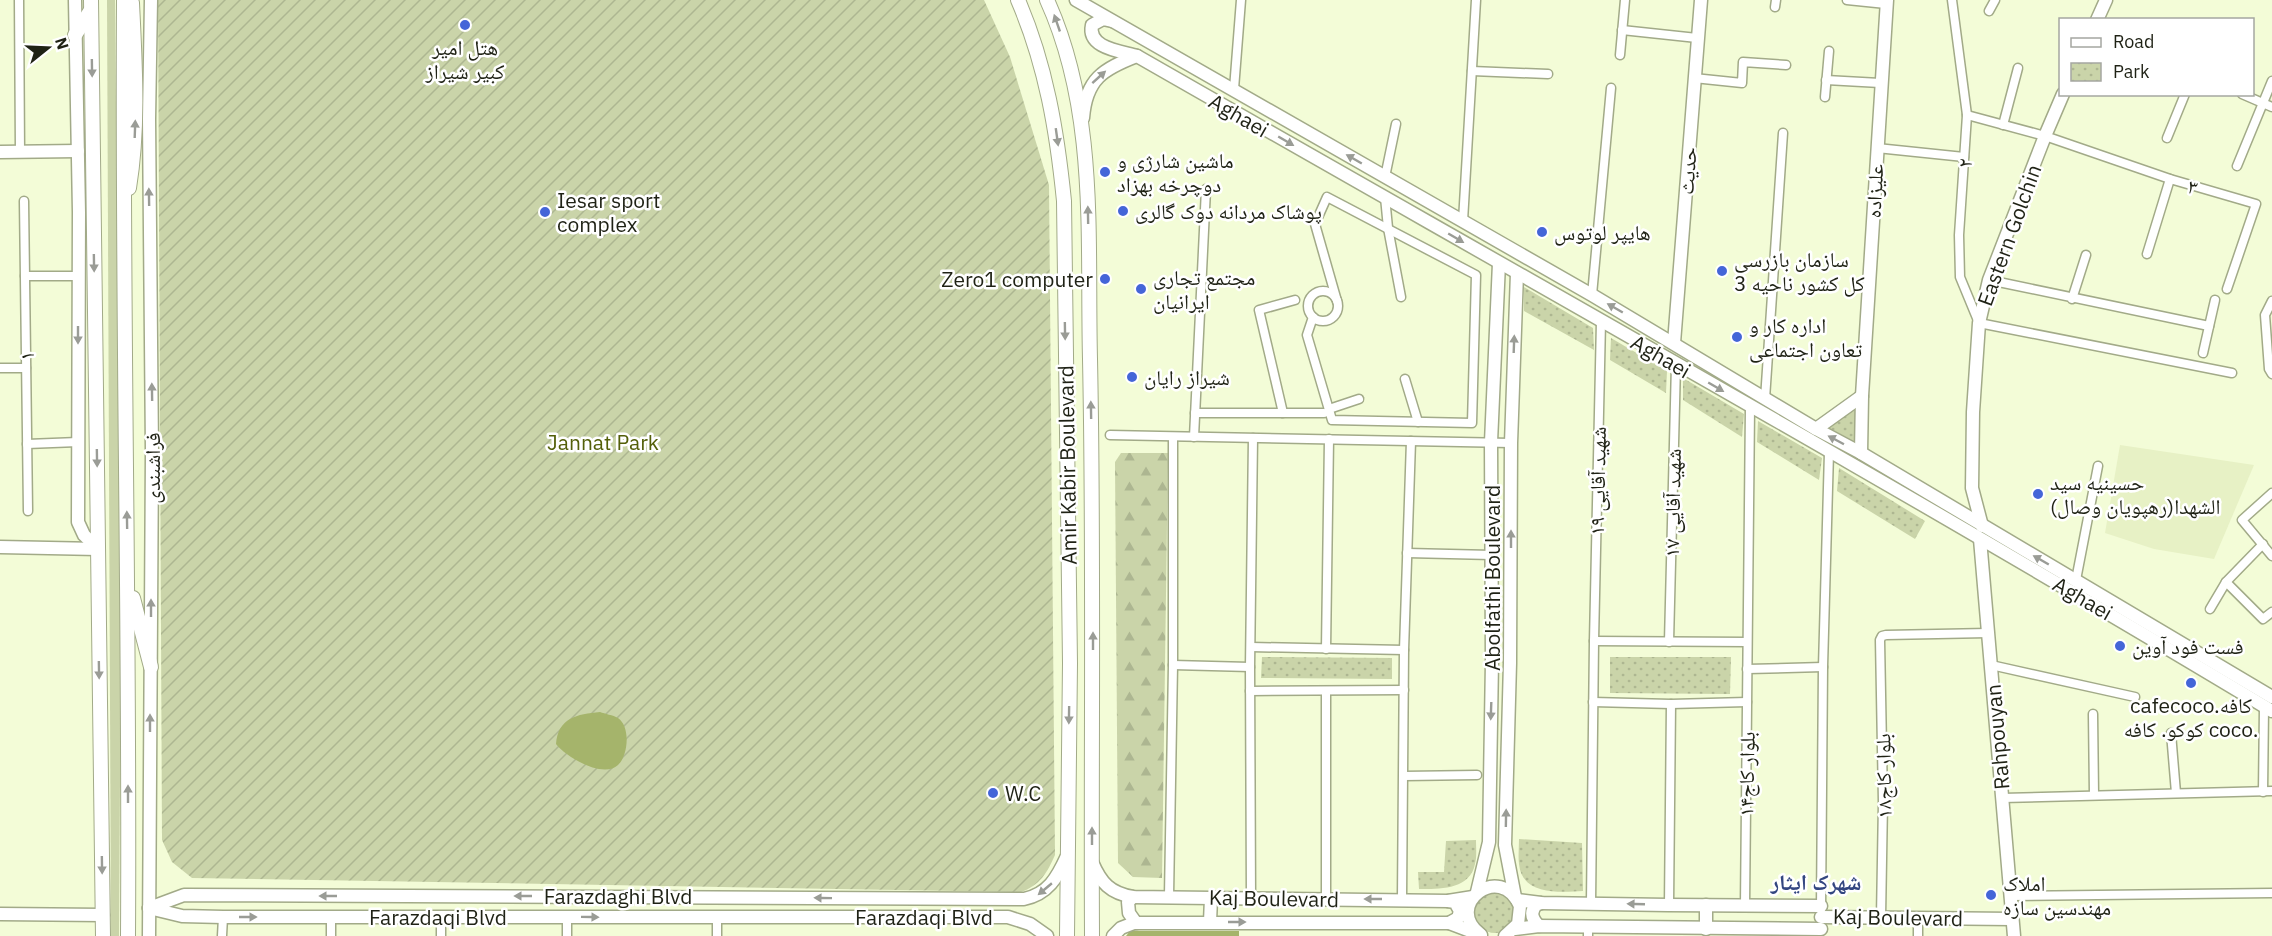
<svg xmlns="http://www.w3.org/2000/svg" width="2272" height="936" font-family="'IBM Plex Sans','Noto Naskh Arabic',sans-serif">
	<defs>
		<pattern id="forest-firs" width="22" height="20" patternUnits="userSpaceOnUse" patternTransform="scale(1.5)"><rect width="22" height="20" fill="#cad4a9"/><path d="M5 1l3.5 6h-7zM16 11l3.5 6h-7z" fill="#adb691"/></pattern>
		<pattern id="park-dots" width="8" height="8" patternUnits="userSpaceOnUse" patternTransform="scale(1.5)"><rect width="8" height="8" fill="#cad4a9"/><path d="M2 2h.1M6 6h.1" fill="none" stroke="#adb691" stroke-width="1.8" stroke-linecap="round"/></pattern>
		<pattern id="garden-furrows" width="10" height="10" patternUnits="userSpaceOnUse" patternTransform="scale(1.5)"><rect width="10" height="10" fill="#cad4a9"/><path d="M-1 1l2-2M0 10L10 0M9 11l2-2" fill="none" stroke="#adb691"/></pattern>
	</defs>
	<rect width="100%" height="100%" fill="#f3fcd7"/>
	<!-- built -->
	<polygon fill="#e7f1c5" points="2120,445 2254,465 2214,559 2154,549 2105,533"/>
	<!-- grass -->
	<polygon fill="#cad4a9" points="107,0 115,0 121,630 119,936 111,936"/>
	<!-- forest -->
	<polygon fill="url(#forest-firs)" points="1121,453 1168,453 1162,878 1133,877 1118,863 1115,462"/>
	<!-- park -->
	<g fill="url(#park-dots)">
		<polygon points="1524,287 1593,328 1594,350 1524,311"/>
		<polygon points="1611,338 1667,371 1666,393 1610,360"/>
		<polygon points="1683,378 1744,414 1742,437 1683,400"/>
		<polygon points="1857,404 1854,444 1826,429"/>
		<polygon points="1758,421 1822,458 1819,480 1757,442"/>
		<polygon points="1839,468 1925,521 1915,539 1837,491"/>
		<polygon points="1262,657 1392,658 1392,679 1261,678"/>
		<polygon points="1610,657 1731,657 1730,694 1610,693"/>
		<path d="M1519 839 1582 843 1583 891C1560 892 1522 896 1519 864 1518 856 1519 847 1519 839Z"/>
		<path d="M1476 840C1476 848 1477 857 1475 864 1470 890 1439 889 1419 889L1418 872H1444L1446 841Z"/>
		<circle cx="1495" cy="913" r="20"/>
	</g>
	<!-- garden -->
	<path fill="url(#garden-furrows)" d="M158 0H984L1010 57 1049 185 1055 855C1047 873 1040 885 1021 892L192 878 172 862 162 840Z"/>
	<!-- water -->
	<g fill="#a5b46b">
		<path d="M600 712C605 714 613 715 618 718 631 727 628 756 618 765 603 779 566 757 556 744 558 718 577 714 600 712Z"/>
		<polygon points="1130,931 1239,931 1239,936 1126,936"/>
	</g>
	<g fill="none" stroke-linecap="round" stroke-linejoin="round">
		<!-- street casing -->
		<g stroke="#a2aa88" stroke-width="11">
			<g id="street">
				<polyline points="19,0 20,152"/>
				<polyline points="1847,0 1886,4"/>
				<polyline points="1952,0 1967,115 1959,235 1960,277 1979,323 2232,373"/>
				<polyline points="1775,7 1776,0"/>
				<polyline points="1989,11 1995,0"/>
				<polyline points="1622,30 1697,38"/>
				<polyline points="1620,55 1625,0"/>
				<polyline points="1472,71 1548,74"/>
				<polyline points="1694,78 1742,83 1743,62 1786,65"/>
				<polyline points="1826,80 1880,83"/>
				<polyline points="1234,89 1241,0"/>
				<polyline points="2242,94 2272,107"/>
				<polyline points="1825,97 1829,51"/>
				<polyline points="1967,115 2045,136 2170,179 2256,204 2227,289"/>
				<polyline points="2003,125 2018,68"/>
				<polyline points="2167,138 2185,94"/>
				<polyline points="1877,148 1964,157"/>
				<polyline points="2237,166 2272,81"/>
				<polyline points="1385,177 1396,124"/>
				<polyline points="1385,197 1388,228 1401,297"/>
				<polyline points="24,201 28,511"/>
				<polyline points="1463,221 1476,0"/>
				<polyline points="2147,254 2170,179"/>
				<polyline points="25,276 78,276"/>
				<polyline points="1989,280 2209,326"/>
				<circle cx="1323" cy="306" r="15"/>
				<polyline points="1592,295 1611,88"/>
				<polyline points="2072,299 2086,255"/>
				<polyline points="2272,301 2265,315 2269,369 2272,374"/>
				<polyline points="1313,317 1307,335 1332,420 1472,423 1476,275 1327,197 1315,224 1337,301"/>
				<polyline points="2203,353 2215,300"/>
				<polyline points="0,368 26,368"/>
				<polyline points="1405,379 1418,422"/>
				<polyline points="1765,399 1783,133"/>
				<polyline points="1329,409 1359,399"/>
				<polyline points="1195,413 1324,413"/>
				<polyline points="1283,413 1259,310 1295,300"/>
				<polyline points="1110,435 1511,443"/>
				<polyline points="1194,437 1206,189"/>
				<polyline points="27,444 78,442"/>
				<polyline points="2272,493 2242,520 2272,556"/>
				<polyline points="1407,553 1492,555"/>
				<polyline points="2076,580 2098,466"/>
				<polyline points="2226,582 2263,619 2272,612"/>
				<polyline points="2210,609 2226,582 2263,544"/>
				<polyline points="1594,641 1747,642"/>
				<polyline points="1669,642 1676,364"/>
				<polyline points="1251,647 1404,650"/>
				<polyline points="1326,649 1329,439"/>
				<polyline points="1173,665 1250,667"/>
				<polyline points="1991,665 2135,697"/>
				<polyline points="1747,669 1823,667"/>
				<polyline points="1250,691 1404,690"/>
				<polyline points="1593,702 1671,704 1747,702"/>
				<polyline points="2093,714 2094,794"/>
				<polyline points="2171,733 2176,793"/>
				<polyline points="1404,776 1477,775"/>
				<polyline points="2263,792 2264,707"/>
				<polyline points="2002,798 2272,791"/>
				<polyline points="1169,896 1173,665 1173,437"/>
				<polyline points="2009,896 2272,893"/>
				<polyline points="1251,897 1250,667 1253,438"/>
				<polyline points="1326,899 1326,691"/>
				<polyline points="1402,899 1404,650 1411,441"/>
				<polyline points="1591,903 1594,641 1601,321"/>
				<polyline points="1669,905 1671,704"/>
				<polyline points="1745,906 1750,407"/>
				<polyline points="1821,909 1823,667 1829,452"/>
				<polyline points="1881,917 1883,802 1880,640 1882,636 1886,635 1988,633"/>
				<polyline points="1588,927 1588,936"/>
				<polyline points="222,936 223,917"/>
				<polyline points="331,936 331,917"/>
				<polyline points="441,936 441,917"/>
				<polyline points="567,936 567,917"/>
				<polyline points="717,936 717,917"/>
				<polyline points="1918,936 1918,918"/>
			</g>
		</g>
		<!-- secondary casing -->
		<g stroke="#a2aa88" stroke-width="15">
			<g id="secondary">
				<polyline points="75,0 79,212 78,522 84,535 98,549"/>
				<polyline points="1076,0 1592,295 1816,429 1861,453 2272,697"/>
				<polyline points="2097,20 2106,0"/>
				<path d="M1112 21 1103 19 1092 25C1087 48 1120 51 1137 56"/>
				<path d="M1083 118C1086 79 1103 69 1137 56 1516 273 1898 486 2272 711"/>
				<polyline points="0,152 78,151"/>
				<polyline points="1674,343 1701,0"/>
				<polyline points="1816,429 1862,396"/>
				<polyline points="1861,453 1862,396 1887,0"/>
				<polyline points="1982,526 1972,488 1973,412 1979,323 1989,280 2045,136 2063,94"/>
				<polyline points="1980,539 2014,936"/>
				<polyline points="0,547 98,549"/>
				<path d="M1092 862C1101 883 1110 893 1133 897L1448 901 1473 897"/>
				<polyline points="1477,892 1489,842 1492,661 1491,442 1499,263"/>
				<polyline points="1133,897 1128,902 1129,913 1136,923"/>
				<polyline points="1515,897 1505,845 1510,663 1511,443 1517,273"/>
				<polyline points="1517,900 1541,903 1668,905 1821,906"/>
				<polyline points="1448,901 1455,902 1460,911 1458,918 1449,923"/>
				<path d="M149 908 184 895 1024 899C1048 894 1057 878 1067 856"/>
				<polyline points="149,908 182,916 223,917 1008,917 1030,924 1047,936"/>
				<polyline points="0,914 103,915"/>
				<polyline points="1821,917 2012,919"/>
				<polyline points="1210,922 1211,898"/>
				<path d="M1539 926C1533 920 1529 913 1536 905L1541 903"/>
				<polyline points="1515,929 1539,926 1821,929"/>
				<polyline points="1706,929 1706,905"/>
				<path d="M1480 934C1443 906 1500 860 1520 906L1518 924 1505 936"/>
				<polyline points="149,936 152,452 149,119 151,0"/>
				<polyline points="1113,936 1121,928 1134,923 1449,923 1481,935"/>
			</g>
		</g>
		<!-- primary casing -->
		<g stroke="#a2aa88" stroke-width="16">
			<g id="primary">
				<polyline points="91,0 103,936"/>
				<path d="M124 0C122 312 130 624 128 936"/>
				<path d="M1018 0C1046 65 1057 131 1064 201L1070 663 1067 936"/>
				<path d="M1047 0C1098 112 1087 239 1090 359 1094 551 1091 744 1092 936"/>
				<polyline points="75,35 91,10"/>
				<path d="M129 188C139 127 135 65 132 3"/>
				<polyline points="133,598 151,667"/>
			</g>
		</g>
		<!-- street -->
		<use href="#street" stroke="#fff" stroke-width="8"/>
		<!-- secondary -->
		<use href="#secondary" stroke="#fff" stroke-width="12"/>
		<!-- primary -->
		<use href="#primary" stroke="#fff" stroke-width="14"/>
	</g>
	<!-- one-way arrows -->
	<defs><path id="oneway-solid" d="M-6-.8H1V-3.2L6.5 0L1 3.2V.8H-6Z" transform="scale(1.5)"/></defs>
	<g fill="#9a9c96">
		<use href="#oneway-solid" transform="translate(1057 23) rotate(-109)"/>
		<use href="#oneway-solid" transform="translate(92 68) rotate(89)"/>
		<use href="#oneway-solid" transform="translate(1099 77) rotate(-42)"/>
		<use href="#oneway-solid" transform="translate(135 129) rotate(-88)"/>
		<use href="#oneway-solid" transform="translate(1057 137) rotate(82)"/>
		<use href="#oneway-solid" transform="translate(1286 141) rotate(30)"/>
		<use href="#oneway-solid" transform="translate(1354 159) rotate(-150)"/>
		<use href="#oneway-solid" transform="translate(149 197) rotate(-91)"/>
		<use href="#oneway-solid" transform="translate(1088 215) rotate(-91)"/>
		<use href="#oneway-solid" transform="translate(1456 238) rotate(30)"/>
		<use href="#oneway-solid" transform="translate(94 263) rotate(89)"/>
		<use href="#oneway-solid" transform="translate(1615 308) rotate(-150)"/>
		<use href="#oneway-solid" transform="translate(1065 331) rotate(89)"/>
		<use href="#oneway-solid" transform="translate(78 335) rotate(90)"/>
		<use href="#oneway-solid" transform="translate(1514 344) rotate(-88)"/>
		<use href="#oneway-solid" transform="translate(1716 387) rotate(30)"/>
		<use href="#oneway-solid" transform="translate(152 392) rotate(-91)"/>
		<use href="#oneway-solid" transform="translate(1091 410) rotate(-91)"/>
		<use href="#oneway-solid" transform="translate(1836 440) rotate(-152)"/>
		<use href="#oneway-solid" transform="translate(97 458) rotate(89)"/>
		<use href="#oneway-solid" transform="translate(127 520) rotate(-91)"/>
		<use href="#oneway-solid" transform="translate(1511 539) rotate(-90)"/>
		<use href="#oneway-solid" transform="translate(2041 560) rotate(-150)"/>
		<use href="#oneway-solid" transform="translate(151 608) rotate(-90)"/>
		<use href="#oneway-solid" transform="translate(1093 641) rotate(-90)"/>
		<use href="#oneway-solid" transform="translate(99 670) rotate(89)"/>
		<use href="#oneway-solid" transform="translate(1491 711) rotate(92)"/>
		<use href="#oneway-solid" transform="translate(1069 715) rotate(91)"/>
		<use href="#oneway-solid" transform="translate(150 723) rotate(-90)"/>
		<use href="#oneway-solid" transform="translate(128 794) rotate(-90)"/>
		<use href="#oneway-solid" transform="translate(1506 818) rotate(-89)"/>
		<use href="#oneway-solid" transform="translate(1092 836) rotate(-90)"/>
		<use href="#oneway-solid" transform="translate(102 865) rotate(89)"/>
		<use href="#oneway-solid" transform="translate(1045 889) rotate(140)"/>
		<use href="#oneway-solid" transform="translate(328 896) rotate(-180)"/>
		<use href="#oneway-solid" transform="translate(523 896) rotate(-180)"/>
		<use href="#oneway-solid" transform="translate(823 898) rotate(-179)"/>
		<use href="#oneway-solid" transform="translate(1373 899) rotate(180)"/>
		<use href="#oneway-solid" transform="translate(1636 904) rotate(-178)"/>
		<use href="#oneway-solid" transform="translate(248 917)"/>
		<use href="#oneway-solid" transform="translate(590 917) rotate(1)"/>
		<use href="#oneway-solid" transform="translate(1237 922)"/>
	</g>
	<!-- markers -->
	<g fill="#4465d8" stroke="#fff" stroke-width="2">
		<circle cx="465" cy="25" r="6"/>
		<circle cx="1105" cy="172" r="6"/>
		<circle cx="1123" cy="211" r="6"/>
		<circle cx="545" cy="212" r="6"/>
		<circle cx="1542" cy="232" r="6"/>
		<circle cx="1722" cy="271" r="6"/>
		<circle cx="1105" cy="279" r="6"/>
		<circle cx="1141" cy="289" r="6"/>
		<circle cx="1737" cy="337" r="6"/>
		<circle cx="1132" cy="377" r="6"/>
		<circle cx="2038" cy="494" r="6"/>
		<circle cx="2120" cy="646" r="6"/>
		<circle cx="2191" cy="683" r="6"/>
		<circle cx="993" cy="793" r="6"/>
		<circle cx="1991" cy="895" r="6"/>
	</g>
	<g text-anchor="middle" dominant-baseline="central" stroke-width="5" stroke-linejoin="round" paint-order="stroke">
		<!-- poi labels -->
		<g font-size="21" fill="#1f2215" stroke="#fff" text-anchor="start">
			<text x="465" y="47" text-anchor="middle">هتل امیر<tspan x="465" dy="24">کبیر شیراز</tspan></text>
			<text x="1117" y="160">ماشین شارژی و<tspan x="1117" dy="24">دوچرخه بهزاد</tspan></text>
			<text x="557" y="200">Iesar sport<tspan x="557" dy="24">complex</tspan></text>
			<text x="1135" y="211">پوشاک مردانه دوک گالری</text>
			<text x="1554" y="232">هایپر لوتوس</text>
			<text x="1734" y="259">سازمان بازرسی<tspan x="1734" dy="24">کل کشور ناحیه 3</tspan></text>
			<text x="1153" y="277">مجتمع تجاری<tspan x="1153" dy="24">ایرانیان</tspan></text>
			<text x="1093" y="279" text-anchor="end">Zero1 computer</text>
			<text x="1749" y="325">اداره کار و<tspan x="1749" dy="24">تعاون اجتماعی</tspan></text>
			<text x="1144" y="377">شیراز رایان</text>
			<text x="2050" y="482">حسینیه سید<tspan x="2050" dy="24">الشهدا(رهپویان وصال)</tspan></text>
			<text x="2132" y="646">فست فود آوین</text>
			<text x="2191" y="705" text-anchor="middle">cafecoco.کافه<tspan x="2191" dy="24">کوکو. کافه coco.</tspan></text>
			<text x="1005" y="793">W.C</text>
			<text x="2003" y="883">املاک<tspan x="2003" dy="24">مهندسین سازه</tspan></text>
		</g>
		<!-- street labels -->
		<g font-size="21" fill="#1f2215" stroke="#fff">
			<text transform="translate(1239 115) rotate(30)">Aghaei</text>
			<text transform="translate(1964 163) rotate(-86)">۲</text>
			<text transform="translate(1687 171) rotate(-86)">حدیث</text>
			<text transform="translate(2193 186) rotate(16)">۳</text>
			<text transform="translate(1874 191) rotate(-87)">علیزاده</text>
			<text transform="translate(2009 235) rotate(-70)">Eastern Golchin</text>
			<text transform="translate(26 356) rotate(-91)">۱</text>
			<text transform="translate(1661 356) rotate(30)">Aghaei</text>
			<text transform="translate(1067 465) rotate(-91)">Amir Kabir Boulevard</text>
			<text transform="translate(152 468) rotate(-90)">فراشبندی</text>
			<text transform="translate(1597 481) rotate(-89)">شهید آقایی ۱۹</text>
			<text transform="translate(1672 503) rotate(-89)">شهید آقایی ۱۷</text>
			<text transform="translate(1492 578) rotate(-90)">Abolfathi Boulevard</text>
			<text transform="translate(2083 598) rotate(30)">Aghaei</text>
			<text transform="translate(1997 737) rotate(-95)">Rahpouyan</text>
			<text transform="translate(1746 774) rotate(-89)">بلوار کاج۱۴</text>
			<text transform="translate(1883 776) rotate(-91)">بلوار کاج۱۸</text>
			<text x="618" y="896">Farazdaghi Blvd</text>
			<text transform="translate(1274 898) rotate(1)">Kaj Boulevard</text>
			<text x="438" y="917">Farazdaqi Blvd</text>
			<text x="924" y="917">Farazdaqi Blvd</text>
			<text transform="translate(1898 917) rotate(1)">Kaj Boulevard</text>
		</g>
		<!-- park labels -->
		<g font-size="21" fill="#535f09" stroke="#fff">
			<text x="603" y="442">Jannat Park</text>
		</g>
		<!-- neighbourhood labels -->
		<g font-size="22" font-weight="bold" fill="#334680" stroke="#fff">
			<text x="1816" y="881">شهرک ایثار</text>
		</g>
	</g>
	<!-- legend -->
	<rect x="2059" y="18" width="195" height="78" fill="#ffffff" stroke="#a5a7a1" stroke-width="1.5"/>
	<rect x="2071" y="38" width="30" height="9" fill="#ffffff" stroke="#a5a7a1" stroke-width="1.5"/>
	<text x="2113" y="48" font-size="18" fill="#1f2215">Road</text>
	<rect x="2071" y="63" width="30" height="18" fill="url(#park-dots)" stroke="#a5a7a1" stroke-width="1.5"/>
	<text x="2113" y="78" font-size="18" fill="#1f2215">Park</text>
	<!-- north arrow -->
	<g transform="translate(48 48) rotate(72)" stroke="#ffffff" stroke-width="4.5" paint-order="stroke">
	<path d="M0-4.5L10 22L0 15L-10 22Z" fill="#1f2215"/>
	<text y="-9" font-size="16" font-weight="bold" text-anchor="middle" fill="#1f2215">N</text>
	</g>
</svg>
